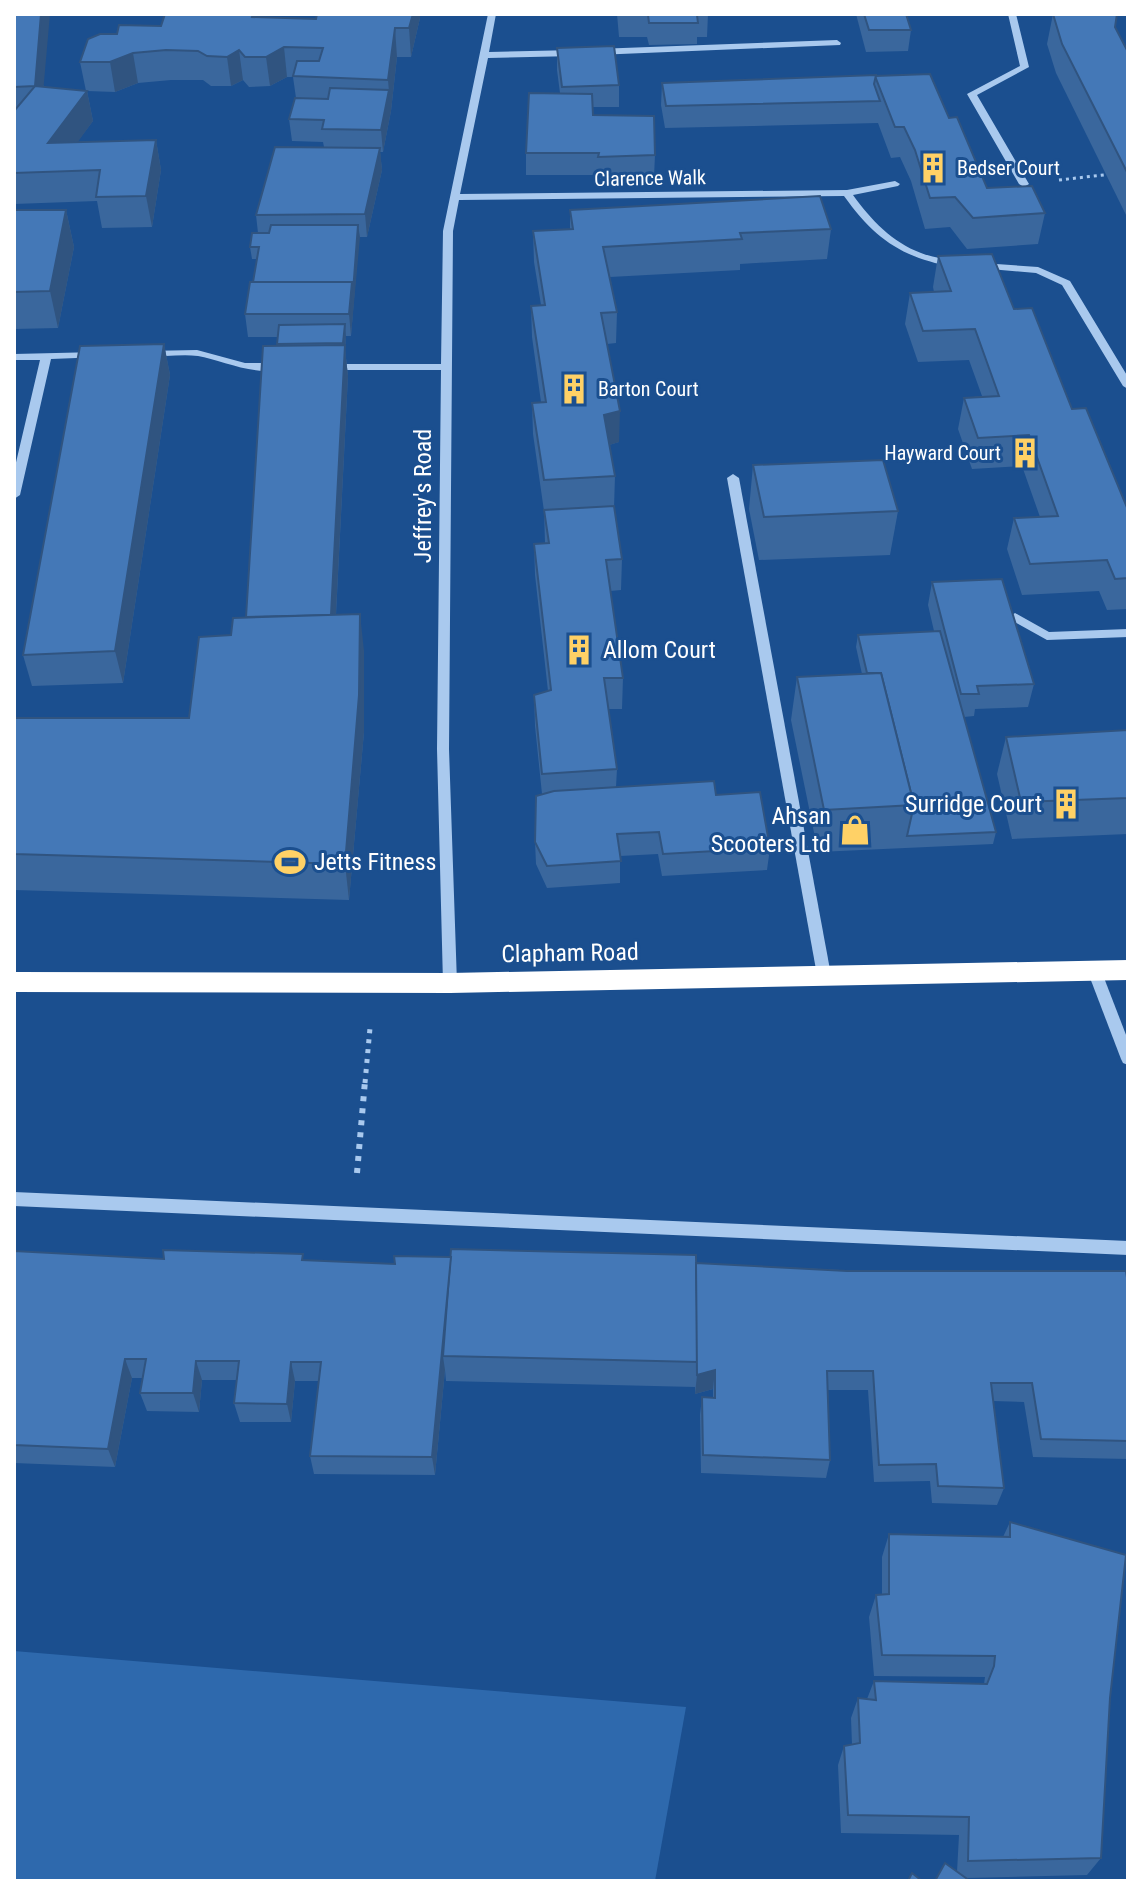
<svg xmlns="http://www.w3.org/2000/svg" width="1142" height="1895" font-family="'Roboto Condensed',sans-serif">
	<rect width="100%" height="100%" fill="#1b4f8f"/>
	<!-- green -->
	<polygon fill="#2e69ad" points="14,1651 686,1707 655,1881 14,1881"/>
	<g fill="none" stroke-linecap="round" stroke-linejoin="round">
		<!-- path-far2 -->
		<polyline stroke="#a9c9ee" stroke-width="3" stroke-dasharray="3 4" stroke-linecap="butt" points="1059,180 1112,174"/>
		<!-- path-far1 -->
		<polyline stroke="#a9c9ee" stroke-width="5" stroke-dasharray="4 6" stroke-linecap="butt" points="365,1083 370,1028"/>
		<!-- path -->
		<polyline stroke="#a9c9ee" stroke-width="6" stroke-dasharray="5 7" stroke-linecap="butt" points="357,1173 365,1081"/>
		<!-- minor -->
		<g fill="#a9c9ee" fill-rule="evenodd">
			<path d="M488 14H496L489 52 575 50 579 53 575 56 488 58 460 194 847 190 895 181 900 184 898 186 853 195C871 220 892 242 921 253 933 258 948 258 958 264L953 267C901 257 875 239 844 196L459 200 453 231 449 749 457 983 455 987H445L443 983 437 749 441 370H329L324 367 329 364H441L443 231Z"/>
			<polygon points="1008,14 1016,14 1029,67 977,95 1029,184 1024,187 1019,184 967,94 1020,66"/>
			<polygon points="837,40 841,43 840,45 596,55 592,52 596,49"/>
			<polygon points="982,263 1038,267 1070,281 1128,377 1128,389 1123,386 1062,285 1036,273 978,268 978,264"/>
			<path d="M197 350 245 363H280L285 366C263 380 222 360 198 356 181 354 163 357 146 357L141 354 146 351Z"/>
			<polygon points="98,352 102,353 102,357 51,359 20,495 14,499 14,471 40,360 14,360 14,354"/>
			<polygon points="733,474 739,478 831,975 829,979 819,979 817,975 727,478"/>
			<polygon points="1015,613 1049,632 1128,629 1128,637 1047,640 1011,620 1009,617"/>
			<polygon points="1094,964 1099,966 1101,970 1128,1040 1128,1065 1123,1063 1121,1059 1087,970 1089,966"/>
			<polygon points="14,1192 1128,1241 1128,1255 14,1206"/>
		</g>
		<!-- highway -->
		<polygon fill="#fff" fill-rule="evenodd" points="1128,960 1128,980 450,993 14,992 14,972 450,973"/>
	</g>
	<!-- wall -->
	<g fill="#3a679d">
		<polygon points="14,14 44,87 86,91 80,62 117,34 161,26 256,18 316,19 317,14 420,14 420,18 411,57 397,57 391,111 383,152 380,152 382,170 367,237 359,237 351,336 346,336 345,349 348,376 336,615 364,651 364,732 349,900 14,890 14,718 189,718 231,635 246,617 278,337 248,337 245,314 253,282 257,259 252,259 250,247 258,233 256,215 324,147 323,142 292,141 289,119 296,98 293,77 287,77 270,86 249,87 243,80 231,86 211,86 203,80 171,80 138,83 115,92 87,91 93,121 77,142 156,140 161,170 152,227 102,228 97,201 14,204"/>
		<polygon points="617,14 708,14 707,37 697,37 697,44 649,45 647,37 619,37"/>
		<polygon points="734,14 824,14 734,15"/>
		<polygon points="856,14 906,14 911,30 908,51 866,52"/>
		<polygon points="1053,14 1115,27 1128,52 1128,219 1056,73 1047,44"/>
		<polygon points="557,48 619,85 619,107 593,107 593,115 655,155 654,177 598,179 598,175 526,175 526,153 560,93 557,70"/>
		<polygon points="876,75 949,118 987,188 1045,213 1038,244 967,249 950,227 925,229 911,181 900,157 891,158 878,123 665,128 661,105 662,83"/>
		<polygon points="14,210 66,210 74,247 58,328 14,329"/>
		<polygon points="570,210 831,229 827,259 740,264 740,270 610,277 617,312 616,343 607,344 619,442 609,445 615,476 614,508 622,559 621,590 610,591 623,678 622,709 608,709 617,769 616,787 716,795 770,848 767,870 662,876 658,854 620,856 620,883 547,888 536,864 535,842 542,794 535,726 534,695 548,691 535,575 534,544 545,543 544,511 533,434 532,403 541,402 532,337 531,306 541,305 534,262 533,231 570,229"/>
		<polygon points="938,256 1014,309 1072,409 1128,510 1128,609 1107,610 1099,591 1022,595 1007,549 1014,518 1040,517 1022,466 972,469 958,429 964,398 982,396 969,360 918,362 905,324 910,293 934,292 933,287"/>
		<polygon points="164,344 170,375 123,683 32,686 23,655"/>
		<polygon points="753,465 898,511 890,555 759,560 749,509"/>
		<polygon points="932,582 1034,684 1028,707 975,709 974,716 964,717 996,832 993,844 818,852 791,720 797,677 862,674 856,647 858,635 934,631 928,605"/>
		<polygon points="1128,730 1128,834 1012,839 997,774 1006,737"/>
		<polygon points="14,1251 164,1259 304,1260 395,1264 696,1263 1128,1284 1128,1459 1033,1457 1024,1402 993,1401 1004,1488 997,1505 932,1503 930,1481 874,1482 868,1390 828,1390 830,1460 826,1478 701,1473 700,1415 702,1397 713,1398 713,1389 695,1394 695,1387 446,1381 445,1370 435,1475 314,1474 310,1456 319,1381 295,1381 291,1422 240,1422 234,1403 237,1380 202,1380 199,1412 147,1411 140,1393 143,1378 132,1378 115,1467 14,1463"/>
		<polygon points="1010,1522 1110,1698 1101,1858 1087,1875 966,1878 957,1872 959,1835 841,1833 838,1765 844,1746 852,1745 851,1718 858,1698 867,1699 874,1681 984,1684 985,1677 874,1676 869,1617 876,1595 882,1594 882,1557 889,1534 1003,1537"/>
	</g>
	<!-- shaded-wall -->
	<g fill="#305480">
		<polygon points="41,14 50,14 41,116 35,86"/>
		<polygon points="413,14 420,14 420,18 411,57 409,28"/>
		<polygon points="395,28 397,57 391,111 383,152 381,130 389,92 388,80"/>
		<polygon points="284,47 287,77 270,86 266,57"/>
		<polygon points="239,50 243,80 231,86 227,57"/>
		<polygon points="133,53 138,83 115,92 110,62"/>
		<polygon points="87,91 93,121 56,172 48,143"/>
		<polygon points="156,140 161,170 152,227 146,196"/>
		<polygon points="380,148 382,170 367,237 365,214"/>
		<polygon points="66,210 74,247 58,328 50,291"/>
		<polygon points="358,225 360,237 351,336 349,314"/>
		<polygon points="345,324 346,337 345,349 348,376 334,652 330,620"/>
		<polygon points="164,344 170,375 123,683 115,651"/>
		<polygon points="620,411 619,442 603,447 604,415"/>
		<polygon points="360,614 364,651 364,732 349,900 345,864"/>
		<polygon points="452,1257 443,1356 445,1370 435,1475 432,1457"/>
		<polygon points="125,1359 132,1378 115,1467 108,1449"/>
		<polygon points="196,1361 202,1380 199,1412 193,1393"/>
		<polygon points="291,1362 295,1381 291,1422 287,1404"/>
		<polygon points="715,1370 713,1389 695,1394 697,1375"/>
	</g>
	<!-- building -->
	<g fill="#4478b7" stroke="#305480" stroke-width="2">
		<polygon points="14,14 41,14 35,86 14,87"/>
		<polygon points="165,14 253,14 252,17 316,19 317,14 413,14 409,28 395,28 388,80 293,76 297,61 319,61 323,48 284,47 266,57 245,57 239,50 227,57 207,56 198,51 166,50 133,53 110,62 80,62 88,39 100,34 117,34 119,25 161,26"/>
		<polygon points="620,14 708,14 708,15 697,15 698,23 649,23 648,15 620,15"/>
		<polygon points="864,14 906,14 911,30 869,30"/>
		<polygon points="1053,14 1117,14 1115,27 1128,52 1128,174 1062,44"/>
		<polygon points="614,46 619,85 562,87 557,48"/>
		<polygon points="930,74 949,118 957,117 987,188 1032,186 1045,213 973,218 955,197 930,198 915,150 904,127 895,127 875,76"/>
		<polygon points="876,75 874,84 880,101 666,106 662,83"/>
		<polygon points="35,86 87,91 48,143 156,140 146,196 96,197 100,170 14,173 14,111"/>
		<polygon points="330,88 389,90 381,130 322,129 324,120 289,119 295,98 328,99"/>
		<polygon points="529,93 592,94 593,115 654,116 655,155 598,157 599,153 526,153"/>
		<polygon points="275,147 380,148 365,214 256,215"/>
		<polygon points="820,196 831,229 740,233 742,239 603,247 617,312 601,313 620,411 604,415 615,476 544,480 532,403 546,402 531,306 545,305 533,231 573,229 570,210"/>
		<polygon points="14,210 66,210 50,291 14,292"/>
		<polygon points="271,225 358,225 353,292 352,282 253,282 259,247 250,247 252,233 269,233"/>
		<polygon points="992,254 1014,309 1032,308 1072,409 1086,408 1128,510 1128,578 1115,579 1107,560 1030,564 1014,518 1058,516 1029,435 978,438 964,398 999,396 975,329 923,331 910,293 951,291 938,256"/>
		<polygon points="250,282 352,282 349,314 245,314"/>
		<polygon points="345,324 343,343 277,344 279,325"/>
		<polygon points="164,344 115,651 23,655 80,346"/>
		<polygon points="345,345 331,615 246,617 263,346"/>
		<polygon points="883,460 898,511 764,517 753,465"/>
		<polygon points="614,506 622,559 606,560 623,678 604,678 617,769 542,774 534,695 551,690 534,544 549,543 544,510"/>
		<polygon points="1002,579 1034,684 977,686 979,694 961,694 932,582"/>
		<polygon points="360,614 359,695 345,864 14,854 14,718 189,718 199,637 231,635 233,618"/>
		<polygon points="940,631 996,832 907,836 914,805 881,673 867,673 858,635"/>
		<polygon points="881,673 914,805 824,810 797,677"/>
		<polygon points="1128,730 1128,798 1021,802 1006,737"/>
		<polygon points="714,781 716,795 760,792 770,848 663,854 659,832 617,834 621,861 547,866 535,842 536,796 554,791"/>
		<polygon points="451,1249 696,1255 698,1362 443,1356"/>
		<polygon points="163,1250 303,1254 302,1260 395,1264 394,1256 451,1257 432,1457 310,1456 321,1362 291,1362 287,1404 234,1403 239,1361 196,1361 193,1393 140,1393 146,1359 125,1359 108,1449 14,1445 14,1251 164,1259"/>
		<polygon points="696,1263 847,1271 1126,1271 1128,1284 1128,1441 1041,1439 1032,1383 991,1383 1004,1488 938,1486 936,1464 879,1465 873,1371 827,1371 830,1460 703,1455 702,1397 715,1398 715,1370 697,1375"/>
		<polygon points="1010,1522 1126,1555 1110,1698 1101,1858 968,1861 969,1817 848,1815 844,1746 860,1743 858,1698 876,1700 874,1681 987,1684 994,1666 995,1656 882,1655 876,1595 889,1594 889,1534 1010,1537"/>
		<polygon points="945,1863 970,1881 935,1881"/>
		<polygon points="912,1873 922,1881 908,1881"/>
	</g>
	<!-- icons -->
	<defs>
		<g id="building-bare" transform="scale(2.4)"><path d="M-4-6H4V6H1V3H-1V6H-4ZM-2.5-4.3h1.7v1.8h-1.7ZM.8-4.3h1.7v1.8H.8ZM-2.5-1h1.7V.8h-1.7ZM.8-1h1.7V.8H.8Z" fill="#ffd166" stroke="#1b4f8f" stroke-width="2.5" paint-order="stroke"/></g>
		<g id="shop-bare" transform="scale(2.4)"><path d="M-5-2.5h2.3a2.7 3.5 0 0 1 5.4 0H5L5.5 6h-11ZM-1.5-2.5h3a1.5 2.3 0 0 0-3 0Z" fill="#ffd166" stroke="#1b4f8f" stroke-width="2.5" paint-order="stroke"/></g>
		<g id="stadium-bare" transform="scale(2.4)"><path d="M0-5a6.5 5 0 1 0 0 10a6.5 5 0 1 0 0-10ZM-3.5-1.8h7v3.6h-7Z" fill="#ffd166" stroke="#1b4f8f" stroke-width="2.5" paint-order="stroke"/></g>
	</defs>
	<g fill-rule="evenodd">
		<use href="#building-bare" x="933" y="168"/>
		<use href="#building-bare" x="574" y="389"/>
		<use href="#building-bare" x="1025" y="453"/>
		<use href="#building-bare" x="579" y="650"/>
		<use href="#building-bare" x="1066" y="804"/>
		<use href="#shop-bare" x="855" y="830"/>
		<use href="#stadium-bare" x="290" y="862"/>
	</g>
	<g text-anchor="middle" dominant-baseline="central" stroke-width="6" stroke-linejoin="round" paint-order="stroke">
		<!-- far-poi labels -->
		<g font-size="20" fill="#fff" stroke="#1b4f8f" text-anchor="start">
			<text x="957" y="168">Bedser Court</text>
			<text x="598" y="389">Barton Court</text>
			<text x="1001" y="453" text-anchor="end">Hayward Court</text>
		</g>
		<!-- far-street labels -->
		<g font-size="20" fill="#fff" stroke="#1b4f8f">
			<text transform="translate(650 178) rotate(-1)">Clarence Walk</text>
		</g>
		<!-- street labels -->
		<g font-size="24" fill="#fff" stroke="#1b4f8f">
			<text transform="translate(423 496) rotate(-90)">Jeffrey's Road</text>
			<text transform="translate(570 953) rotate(-1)">Clapham Road</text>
		</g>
		<!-- poi labels -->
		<g font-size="24" fill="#fff" stroke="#1b4f8f" text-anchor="start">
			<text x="603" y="650">Allom Court</text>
			<text x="1042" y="804" text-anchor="end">Surridge Court</text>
			<text x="831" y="816" text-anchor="end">Ahsan<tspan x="831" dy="28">Scooters Ltd</tspan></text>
			<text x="314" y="862">Jetts Fitness</text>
		</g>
	</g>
	<!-- border -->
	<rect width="1142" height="1895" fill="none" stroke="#ffffff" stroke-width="32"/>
</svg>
